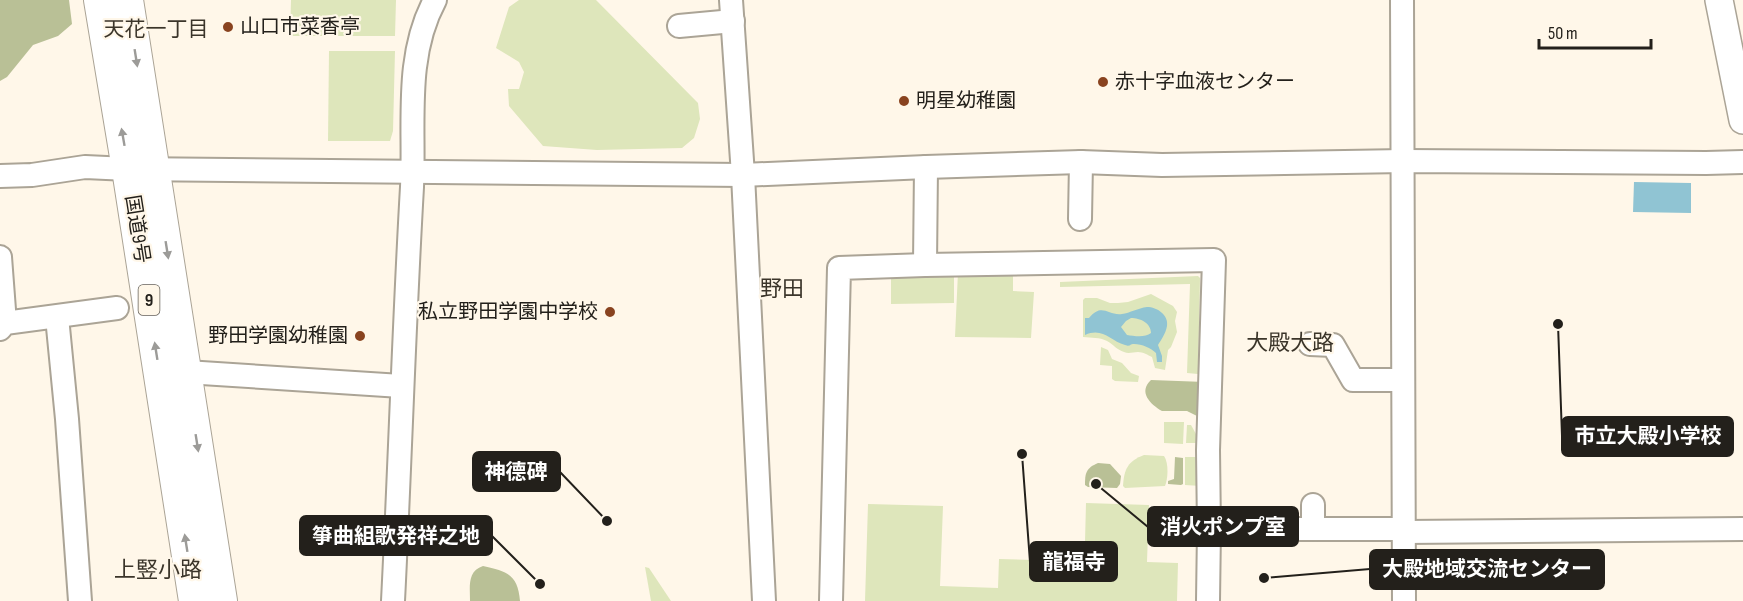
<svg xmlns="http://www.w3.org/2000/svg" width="1743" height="601" font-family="'Sofia Sans Condensed','Noto Sans JP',sans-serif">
	<rect width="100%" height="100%" fill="#fff7e9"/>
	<!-- green -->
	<g fill="#dee6bb">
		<polygon points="291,0 396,0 395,36 290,36"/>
		<polygon points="519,0 596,0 698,103 700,119 694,138 682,148 597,150 543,146 509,106 508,89 519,89 524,72 519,62 496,48 509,7"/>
		<polygon points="329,51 395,51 393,131 390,141 328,141"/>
		<polygon points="954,270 954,303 891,304 891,271"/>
		<polygon points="1013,271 1013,291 1034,292 1031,338 955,337 958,272"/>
		<polygon points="1198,276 1200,278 1198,374 1187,373 1190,284 1060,287 1060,282"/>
		<path d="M1151 294 1173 306 1177 312 1175 321 1177 332 1171 347 1168 350 1165 370 1155 368 1152 357C1148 355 1143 352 1138 352 1133 352 1129 354 1124 352 1117 350 1113 344 1107 341 1099 337 1092 338 1083 337V300L1085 298H1097L1110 303H1118L1128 302Z"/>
		<polygon points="1101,347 1108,350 1112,359 1122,363 1131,373 1139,376 1138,382 1115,381 1112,379 1112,366 1100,365"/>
		<polygon points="1164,422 1184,422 1183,444 1164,443"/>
		<polygon points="1187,425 1191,425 1201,443 1186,443"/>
		<path d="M1144 455 1164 456C1169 463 1168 479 1165 486L1125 488 1123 486C1124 469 1128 461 1144 455Z"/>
		<polygon points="1185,457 1202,457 1201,486 1185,485"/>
		<polygon points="1086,503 1149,505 1147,562 1178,563 1177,601 865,601 868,504 943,506 940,586 998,588 999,559 1034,560 1035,541 1085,542"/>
		<polygon points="645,567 649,568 671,601 651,601"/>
	</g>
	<!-- forest -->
	<g fill="#b9c096">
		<polygon points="0,0 69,0 72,24 58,36 33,45 7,77 0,81"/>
		<path d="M1151 380 1205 382 1201 418 1187 411H1162C1150 404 1138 392 1151 380Z"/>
		<polygon points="1175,457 1183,458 1183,484 1181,485 1168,484 1168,481 1174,479"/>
		<path d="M1098 463 1110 464 1121 476 1120 484 1117 488 1088 487 1085 485C1085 473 1086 468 1098 463Z"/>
		<path d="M483 566C507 571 518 575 520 601H470C470 587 467 571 483 566Z"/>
	</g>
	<!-- water -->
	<g fill="#90c4d3" fill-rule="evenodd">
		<polygon points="1634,182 1691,183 1691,213 1633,212"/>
		<path d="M1147 307C1157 307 1169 315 1167 326 1166 333 1161 340 1158 345L1162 356V362H1157L1156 353C1151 348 1142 344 1134 344 1129 344 1131 347 1125 345 1110 341 1103 327 1085 335V318H1089C1102 302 1108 316 1122 314 1130 313 1138 308 1147 307ZM1131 318C1140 318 1151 323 1151 333 1145 338 1134 336 1127 335L1121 327 1126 321Z"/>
	</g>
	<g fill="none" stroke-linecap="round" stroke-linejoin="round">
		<!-- minor casing -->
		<g stroke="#aba496" stroke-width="26">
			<g id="minor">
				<polyline points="731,0 743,175 764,601"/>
				<polyline points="1402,0 1404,601"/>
				<polyline points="679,26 733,21"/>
				<polyline points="0,176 32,175 85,167 128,169 743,175 926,167 1081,162 1162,165 1404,161 1706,163 1743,162"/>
				<polyline points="1080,219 1081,162"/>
				<polyline points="0,257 5,323"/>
				<polyline points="925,265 926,167"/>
				<polyline points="57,317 67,419 80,601"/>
				<polyline points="0,329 5,323 117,308"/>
				<polyline points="1310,344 1333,345 1353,380 1403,380"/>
				<polyline points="186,372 401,386"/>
				<polyline points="1209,529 1404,529"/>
				<polyline points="1313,529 1313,505"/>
				<polyline points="1404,532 1743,529"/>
				<path d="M393 601C400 463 404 325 412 187 415 125 404 57 435 0"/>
				<polyline points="831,601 839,268 925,265 1214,260 1208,450 1209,529 1208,601"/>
			</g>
		</g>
		<!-- major casing -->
		<g stroke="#aba496" stroke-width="30">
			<polyline id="major" points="1719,0 1743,120"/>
		</g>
		<!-- highway casing -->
		<g stroke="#aba496" stroke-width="34">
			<g id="highway">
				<polyline points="100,0 128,169 195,601"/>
				<polyline points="127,0 221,601"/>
			</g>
		</g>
		<!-- minor -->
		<use href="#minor" stroke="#fff" stroke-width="22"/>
		<!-- major -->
		<use href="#major" stroke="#fff" stroke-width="27"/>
		<!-- highway -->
		<use href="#highway" stroke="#fff" stroke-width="32"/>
	</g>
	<!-- one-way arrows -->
	<defs><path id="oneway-solid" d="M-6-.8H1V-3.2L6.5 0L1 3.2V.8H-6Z" transform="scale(1.5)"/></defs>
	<g fill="#9c9b98">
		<use href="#oneway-solid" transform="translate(136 58) rotate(81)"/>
		<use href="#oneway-solid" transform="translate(123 137) rotate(-100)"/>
		<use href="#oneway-solid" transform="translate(167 250) rotate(81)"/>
		<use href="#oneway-solid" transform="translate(156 351) rotate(-99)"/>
		<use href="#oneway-solid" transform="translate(197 443) rotate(81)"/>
		<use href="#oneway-solid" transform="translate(186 543) rotate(-99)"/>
	</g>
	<!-- markers -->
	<g fill="#89431f" stroke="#fff7e9" stroke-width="2">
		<circle cx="228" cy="27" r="6"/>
		<circle cx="1103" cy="82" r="6"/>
		<circle cx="904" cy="101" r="6"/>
		<circle cx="610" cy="312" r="6"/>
		<circle cx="360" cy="336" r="6"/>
	</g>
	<g text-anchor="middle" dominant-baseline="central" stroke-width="4.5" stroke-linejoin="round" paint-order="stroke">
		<!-- shield labels -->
		<rect fill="#fff7e9" stroke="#656059" stroke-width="1.5" x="138.5" y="285" width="21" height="30" rx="4.5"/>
		<g font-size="18" font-weight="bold" fill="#23201b">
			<text x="149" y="300">9</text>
		</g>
		<!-- poi labels -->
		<g font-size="20" fill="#23201b" stroke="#fff7e9" text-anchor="start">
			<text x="240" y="27">山口市菜香亭</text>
			<text x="1115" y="82">赤十字血液センター</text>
			<text x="916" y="101">明星幼稚園</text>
			<text x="598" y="312" text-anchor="end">私立野田学園中学校</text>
			<text x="348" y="336" text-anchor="end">野田学園幼稚園</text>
		</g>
		<!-- street labels -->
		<g font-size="20" fill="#23201b" stroke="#fff7e9">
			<text transform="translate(137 229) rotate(81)">国道9号</text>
		</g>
		<!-- neighbourhood labels -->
		<g font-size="21" fill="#3b352a" stroke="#fff7e9">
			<text x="156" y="29">天花一丁目</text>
		</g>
		<!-- quarter labels -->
		<g font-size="22" fill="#3b352a" stroke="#fff7e9">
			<text x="782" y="289">野田</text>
			<text x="1290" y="343">大殿大路</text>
			<text x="158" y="570">上竪小路</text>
		</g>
	</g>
	<!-- callouts -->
	<path fill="none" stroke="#23201b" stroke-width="2" d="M1558 324L1562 436M607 521L560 472M1096 484L1148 527M540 584L492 536M1022 454L1030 562M1264 578L1370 569"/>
	<g fill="#23201b" stroke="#fff7e9" stroke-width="2">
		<circle cx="1558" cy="324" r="6"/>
		<circle cx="607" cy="521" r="6"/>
		<circle cx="1096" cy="484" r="6"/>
		<circle cx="540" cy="584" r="6"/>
		<circle cx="1022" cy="454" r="6"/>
		<circle cx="1264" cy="578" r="6"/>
	</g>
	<g fill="#23201b" stroke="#23201b" stroke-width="2">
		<rect x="1562" y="417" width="171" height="39" rx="6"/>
		<rect x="473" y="452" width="87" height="39" rx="6"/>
		<rect x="1148" y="507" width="150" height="39" rx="6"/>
		<rect x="300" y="516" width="192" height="39" rx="6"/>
		<rect x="1030" y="542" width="87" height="39" rx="6"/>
		<rect x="1370" y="550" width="234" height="39" rx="6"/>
	</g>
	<g font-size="21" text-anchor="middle" font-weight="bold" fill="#fff">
		<text x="1648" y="443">市立大殿小学校</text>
		<text x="516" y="479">神德碑</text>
		<text x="1223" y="534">消火ポンプ室</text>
		<text x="396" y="543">箏曲組歌発祥之地</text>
		<text x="1074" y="569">龍福寺</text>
		<text x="1487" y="576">大殿地域交流センター</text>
	</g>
	<!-- scale -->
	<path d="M1539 39v9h112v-9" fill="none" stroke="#23201b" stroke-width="3"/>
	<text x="1548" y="39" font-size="18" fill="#23201b" stroke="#fff7e9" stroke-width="4.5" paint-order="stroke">50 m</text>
</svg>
